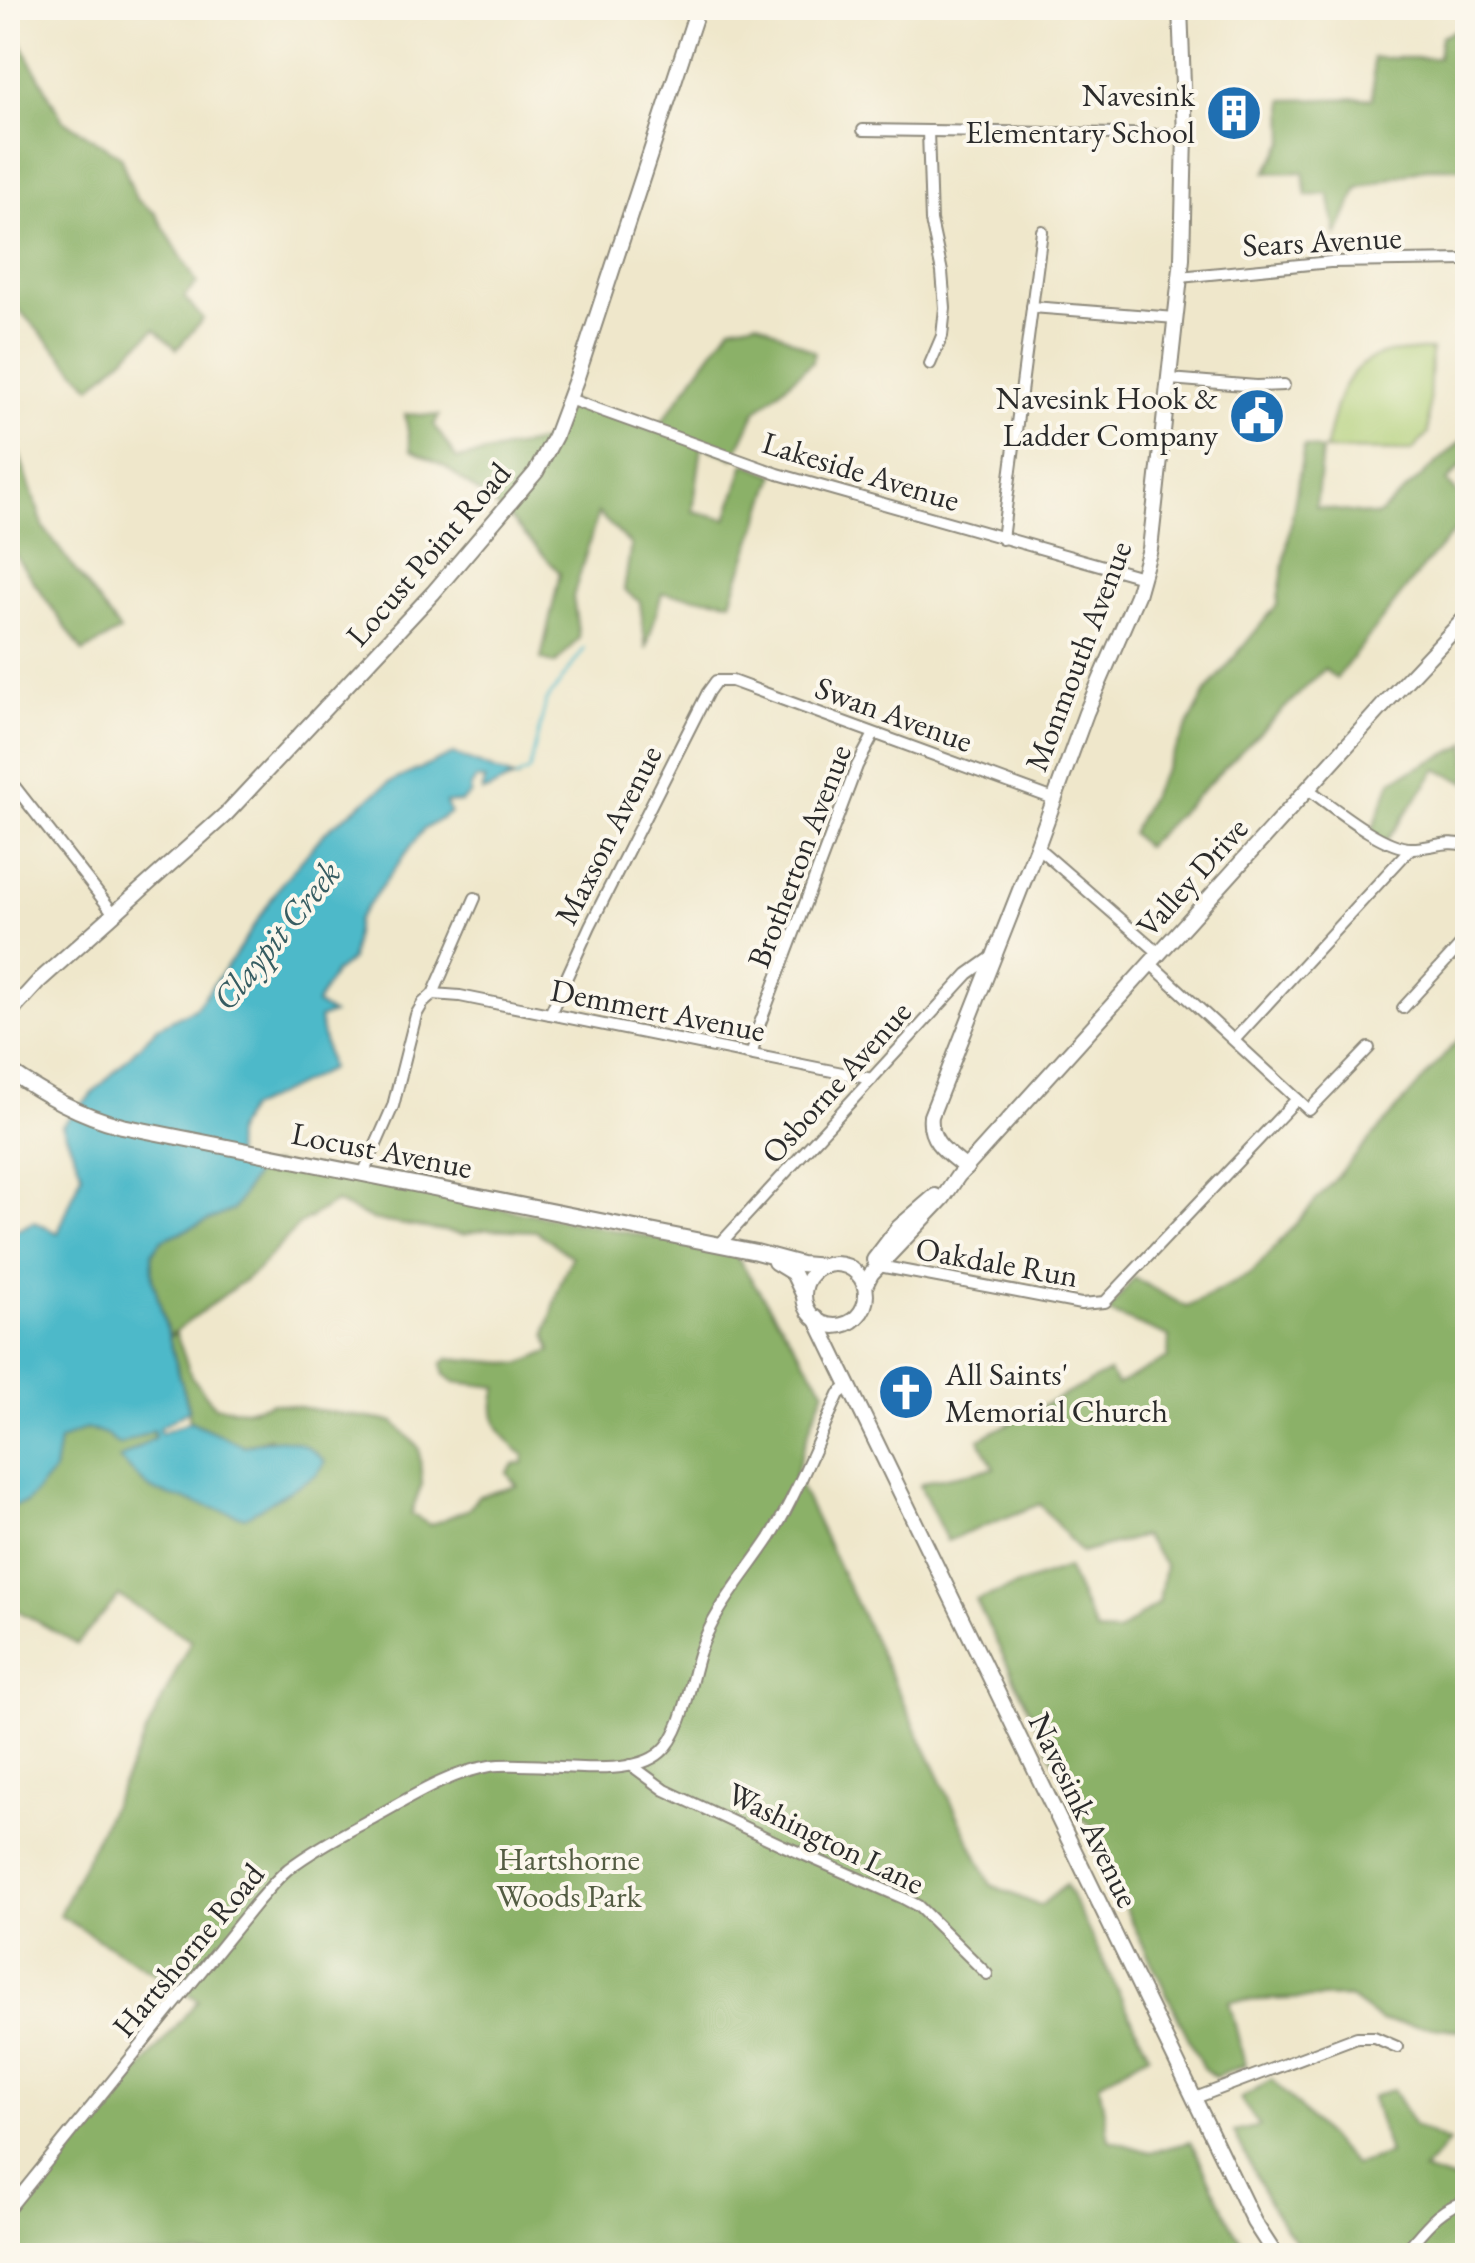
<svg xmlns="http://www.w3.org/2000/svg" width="1475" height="2263" font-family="'EB Garamond',serif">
	<rect width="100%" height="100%" fill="#fbf7ec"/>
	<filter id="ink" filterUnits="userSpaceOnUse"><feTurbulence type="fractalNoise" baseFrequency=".01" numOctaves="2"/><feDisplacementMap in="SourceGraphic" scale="20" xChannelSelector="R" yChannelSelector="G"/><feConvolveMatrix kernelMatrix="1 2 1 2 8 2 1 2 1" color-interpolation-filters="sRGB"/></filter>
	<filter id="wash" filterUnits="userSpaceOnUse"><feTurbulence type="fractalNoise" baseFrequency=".0048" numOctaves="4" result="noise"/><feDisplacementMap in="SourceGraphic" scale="40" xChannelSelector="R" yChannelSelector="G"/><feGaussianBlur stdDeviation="2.25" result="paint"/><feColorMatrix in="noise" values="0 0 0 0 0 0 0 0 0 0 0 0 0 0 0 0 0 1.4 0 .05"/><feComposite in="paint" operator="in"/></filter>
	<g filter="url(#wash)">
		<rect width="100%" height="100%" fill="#efe7cb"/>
		<!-- green -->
		<path fill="#afce76" stroke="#6d7c50" stroke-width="2.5" d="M1421 350H1431L1428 434 1412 451 1325 450C1334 416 1337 375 1373 358 1387 351 1405 352 1421 350Z"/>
		<!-- forest -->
		<g fill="#8bb167" stroke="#5b6e49" stroke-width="2.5">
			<polygon points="8,19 62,119 120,156 136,199 155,213 197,283 184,297 203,319 177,349 155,329 91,387 8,298"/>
			<polygon points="1467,25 1467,168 1426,168 1358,188 1337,236 1329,194 1307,196 1303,172 1265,173 1285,141 1284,100 1373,98 1373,58 1438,58 1441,36"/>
			<polygon points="757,321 815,352 812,362 756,411 734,458 702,445 693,511 727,519 745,463 775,475 731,601 662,593 646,649 640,602 624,590 631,545 598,513 573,597 579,638 555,664 541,659 560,573 503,512 444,466 411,450 405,414 439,416 434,425 457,459 550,440 568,401 655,431 731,326"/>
			<polygon points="8,436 18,451 44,528 120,631 83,652 8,545"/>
			<polygon points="1467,436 1467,459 1447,482 1467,504 1467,517 1421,569 1336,679 1324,669 1145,847 1131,833 1206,692 1277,605 1304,446 1322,450 1316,507 1377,516"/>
			<polygon points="1467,743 1467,783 1437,769 1385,843 1370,836 1392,780 1464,746"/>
			<polygon points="1467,1030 1467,2031 1381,2021 1348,1997 1229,2001 1245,2065 1215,2077 1203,2068 1096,1848 1098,1832 1082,1818 976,1600 1067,1568 1096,1632 1117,1633 1159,1602 1165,1565 1143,1536 1081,1553 1040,1504 947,1541 920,1485 931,1480 994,1468 979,1439 1109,1372 1117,1385 1168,1358 1169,1337 1107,1312 1134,1278 1187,1307 1252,1273"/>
			<path d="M272 1164 734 1253 825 1390 812 1421 795 1476 991 1885 1040 1906 1066 1885 1149 2054 1099 2083 1109 2140 1150 2152 1191 2142 1234 2230 1252 2255H8V2227L198 2000 59 1915 191 1640 119 1596 77 1644 8 1605V1507L26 1503 58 1441 86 1428 106 1435 154 1430 155 1437 120 1460 151 1490 271 1437 244 1446 189 1421V1409L169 1338 176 1333 191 1376 215 1406 246 1410 273 1403 394 1422 419 1448 422 1484 411 1514 430 1525 469 1509 478 1496 517 1486 507 1473 514 1465 523 1463 524 1455C501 1438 486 1416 498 1387L455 1382 445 1375 442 1364 449 1358 520 1364 551 1351 546 1334 561 1282 572 1257 536 1231 488 1229 463 1234 373 1220 335 1202 300 1224 255 1272 169 1336 153 1280 152 1253 162 1240 233 1210 257 1171Z"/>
			<polygon points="1272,2079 1354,2165 1389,2154 1372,2097 1393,2089 1414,2126 1449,2142 1423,2171 1467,2185 1467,2255 1305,2255 1272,2209 1234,2132 1260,2126 1240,2099"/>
		</g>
		<!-- water -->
		<path fill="#4db9c9" stroke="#3c727a" stroke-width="2.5" d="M453 754 516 778C501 781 493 790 482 792L485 780 476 779 470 788 471 794 461 802 446 803 450 813 423 830 357 920 351 960 334 973 316 1004 332 1014 319 1018 330 1069 248 1109 235 1131 234 1159 257 1171 233 1210 162 1240 152 1253 153 1280 189 1410 159 1428 161 1433 190 1421 244 1446C277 1436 300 1435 325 1462L316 1475 245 1517 151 1490 119 1459 155 1437 154 1430 119 1445 106 1435 86 1428 59 1441 54 1471 26 1503 8 1507V1234L34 1222 58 1233 82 1173 62 1125 158 1027 196 1007 234 957 281 884 326 831 390 782Z"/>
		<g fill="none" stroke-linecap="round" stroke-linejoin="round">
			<!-- stream -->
			<polyline stroke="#4db9c9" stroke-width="2.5" points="515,778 529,771 546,702 585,648"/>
		</g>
	</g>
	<g filter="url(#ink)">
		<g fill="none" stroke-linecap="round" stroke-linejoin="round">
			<!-- street casing -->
			<g stroke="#8d897b" stroke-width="14">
				<g id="street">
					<polyline points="863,130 1185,135"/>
					<polyline points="928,131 931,221 942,272 945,308 942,336 930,364"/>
					<polyline points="1180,277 1330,262 1468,260"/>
					<polyline points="1032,307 1176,318"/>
					<polyline points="1170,379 1256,386 1284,385"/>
					<polyline points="569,399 778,474 1142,577"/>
					<polyline points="1002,539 1042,231"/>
					<polyline points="8,778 115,915"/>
					<path d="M1308 789C1332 806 1383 849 1412 848 1432 848 1447 839 1468 846"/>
					<polyline points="1037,847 1160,954"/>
					<polyline points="1151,964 1309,1110 1369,1048"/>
					<polyline points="433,994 460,996 872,1079"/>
					<polyline points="1403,1008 1468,937"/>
					<polyline points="550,1014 590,926 708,692 716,681 732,681 1054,799"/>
					<polyline points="1235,1039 1410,849"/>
					<polyline points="752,1054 757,1031 857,766 874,734"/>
					<polyline points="363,1174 393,1106 416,1015 423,1003 433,994 475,898"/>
					<polyline points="719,1245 968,974 992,957"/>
					<polyline points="879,1266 1081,1304 1105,1302 1297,1099"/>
					<polyline points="631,1765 665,1790 782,1845 903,1898 918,1906 987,1974"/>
					<polyline points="1195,2098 1357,2037 1374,2037 1397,2047"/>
					<path d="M8 2210 257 1902C267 1891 277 1878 288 1869 314 1849 344 1834 373 1818 410 1798 448 1773 490 1766 536 1759 626 1783 661 1752 683 1734 690 1682 699 1654 713 1610 745 1576 770 1538 796 1496 818 1440 839 1394L849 1386"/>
					<path d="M1401 2256C1419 2237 1439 2204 1468 2202"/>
				</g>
			</g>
			<!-- secondary casing -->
			<g stroke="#8d897b" stroke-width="18">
				<g id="secondary">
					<polyline points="8,1015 40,980 226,814 433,593 536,472 555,436 577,377 698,8"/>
					<path d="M8 1070C44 1095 79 1115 122 1126L756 1252 801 1264 825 1266"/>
					<path d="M966 1168C948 1153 928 1142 931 1116L1037 847 1086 713 1137 595 1150 549 1182 259 1185 135 1180 8"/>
					<polyline points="874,1260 899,1227 935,1196"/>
					<polyline points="775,1262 793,1273 804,1296"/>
					<circle cx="835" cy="1295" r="31"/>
					<polyline points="865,1286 871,1274 943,1198 958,1176 1389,699 1468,615"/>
					<polyline points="816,1318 1254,2222 1276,2256"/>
				</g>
			</g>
			<!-- street -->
			<use href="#street" stroke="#fff" stroke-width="10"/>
			<!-- secondary -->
			<use href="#secondary" stroke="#fff" stroke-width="14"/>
		</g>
	</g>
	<!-- icons -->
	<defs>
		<g id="building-disc" transform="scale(2.875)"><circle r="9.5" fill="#1f6fb2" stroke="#fbf7ec"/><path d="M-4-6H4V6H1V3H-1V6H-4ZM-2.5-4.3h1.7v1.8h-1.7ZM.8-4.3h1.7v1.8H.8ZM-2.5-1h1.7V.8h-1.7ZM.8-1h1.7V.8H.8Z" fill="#fff"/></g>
		<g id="civic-disc" transform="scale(2.875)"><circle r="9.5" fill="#1f6fb2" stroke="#fbf7ec"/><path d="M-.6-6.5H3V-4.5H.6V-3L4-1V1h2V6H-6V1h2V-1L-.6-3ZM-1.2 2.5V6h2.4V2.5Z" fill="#fff"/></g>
		<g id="church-disc" transform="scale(2.875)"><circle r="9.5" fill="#1f6fb2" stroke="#fbf7ec"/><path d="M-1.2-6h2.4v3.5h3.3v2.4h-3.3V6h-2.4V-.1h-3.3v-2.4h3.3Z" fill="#fff"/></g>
	</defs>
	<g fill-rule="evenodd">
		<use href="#building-disc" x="1234" y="113"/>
		<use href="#civic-disc" x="1257" y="416"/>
		<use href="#church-disc" x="906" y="1392"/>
	</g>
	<g text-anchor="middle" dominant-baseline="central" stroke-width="8" stroke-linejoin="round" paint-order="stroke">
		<!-- poi labels -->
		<g font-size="32" fill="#2b2b2b" stroke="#fbf7ec" text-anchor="end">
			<text x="1195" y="95">Navesink<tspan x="1195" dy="37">Elementary School</tspan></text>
			<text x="1218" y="398">Navesink Hook &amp;<tspan x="1218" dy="37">Ladder Company</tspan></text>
			<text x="945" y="1374" text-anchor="start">All Saints'<tspan x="945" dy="37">Memorial Church</tspan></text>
		</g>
		<!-- street labels -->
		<g font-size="32" fill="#2b2b2b" stroke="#fbf7ec">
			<text transform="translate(1322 241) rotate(-3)">Sears Avenue</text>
			<text transform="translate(861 471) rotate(17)">Lakeside Avenue</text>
			<text transform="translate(428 554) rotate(-49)">Locust Point Road</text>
			<text transform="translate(1078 656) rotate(-69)">Monmouth Avenue</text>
			<text transform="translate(894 714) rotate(20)">Swan Avenue</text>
			<text transform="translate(608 835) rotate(-63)">Maxson Avenue</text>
			<text transform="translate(799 856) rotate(-69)">Brotherton Avenue</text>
			<text transform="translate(1192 877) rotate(-48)">Valley Drive</text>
			<text transform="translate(658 1010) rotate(11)">Demmert Avenue</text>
			<text transform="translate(836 1082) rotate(-48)">Osborne Avenue</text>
			<text transform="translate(382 1150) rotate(11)">Locust Avenue</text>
			<text transform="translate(997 1262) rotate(10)">Oakdale Run</text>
			<text transform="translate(1084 1810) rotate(64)">Navesink Avenue</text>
			<text transform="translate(826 1838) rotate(26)">Washington Lane</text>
			<text transform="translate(188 1950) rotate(-50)">Hartshorne Road</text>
		</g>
		<!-- park labels -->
		<g font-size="32" fill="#535c42" stroke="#fbf7ec">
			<text x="569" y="1859">Hartshorne<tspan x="569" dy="37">Woods Park</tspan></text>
		</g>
		<!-- water labels -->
		<g font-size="35" font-style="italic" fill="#375d62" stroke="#fbf7ec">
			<text transform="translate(276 935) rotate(-51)">Claypit Creek</text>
		</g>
	</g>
	<!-- margin -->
	<rect width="1475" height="2263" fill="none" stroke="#fbf7ec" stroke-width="40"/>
</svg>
